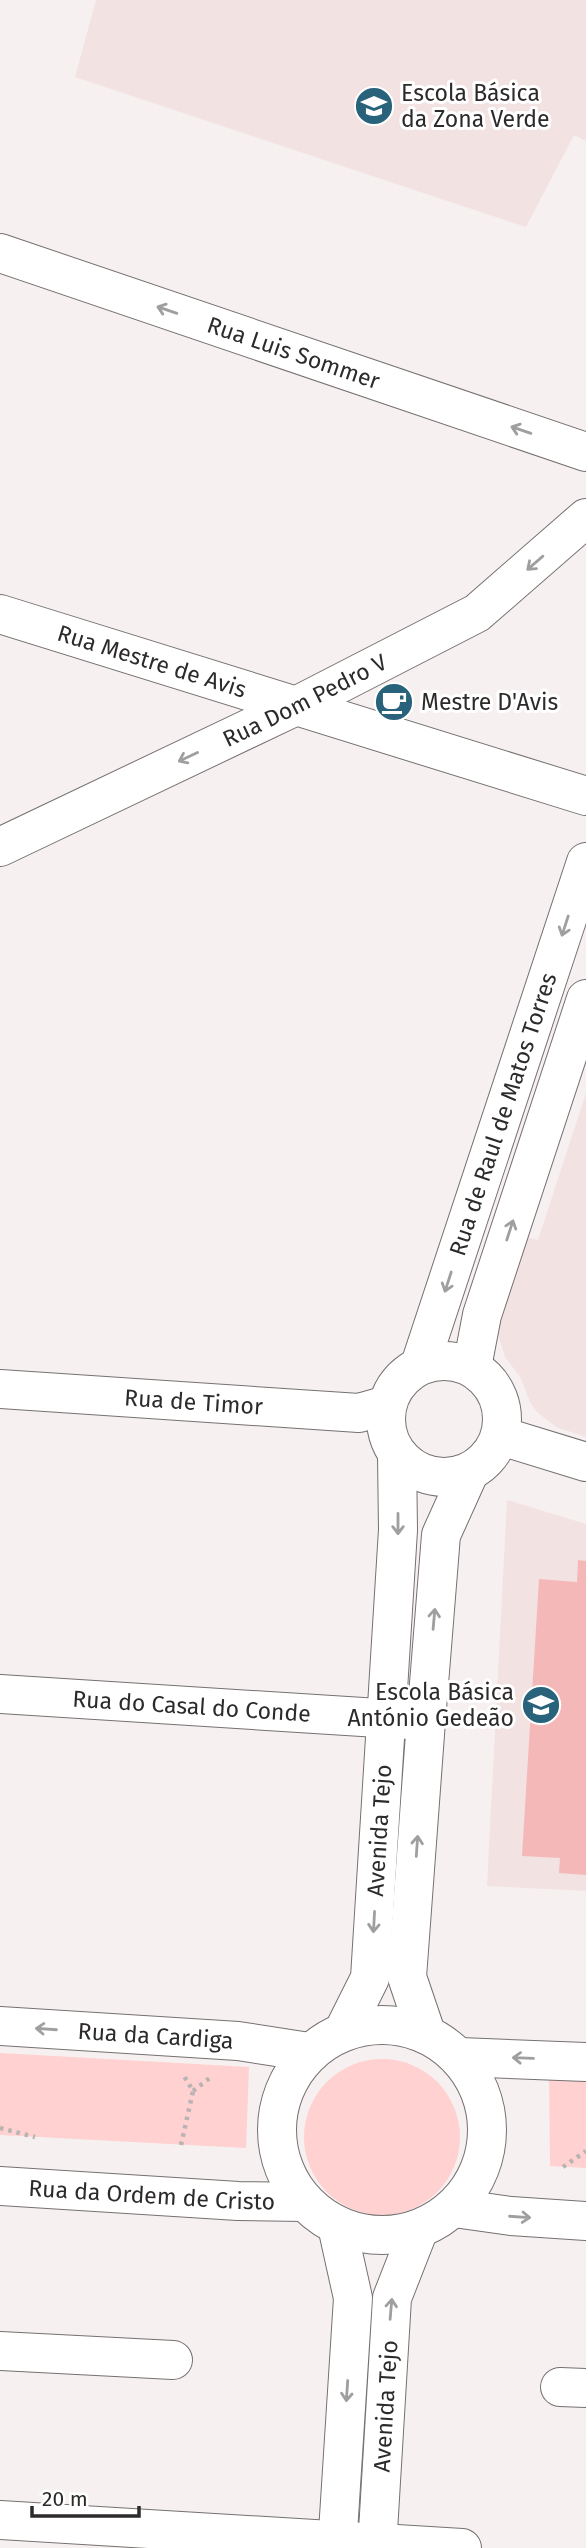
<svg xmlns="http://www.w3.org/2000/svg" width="586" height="2548" font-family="'Fira Sans',sans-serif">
	<rect width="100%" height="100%" fill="#f7f0f0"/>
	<!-- built -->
	<g fill="#f2e2e2">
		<polygon points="96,0 586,0 586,141 574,135 526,227 75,77"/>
		<polygon points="586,1093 586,1437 556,1427 537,1412 530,1402 521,1378 505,1357 498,1334 498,1322 525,1237 538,1240"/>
		<polygon points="507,1500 586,1524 586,1891 487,1886"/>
	</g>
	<!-- green -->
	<g fill="#ffd1d0">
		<polygon points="0,2053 249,2067 246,2148 0,2135"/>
		<circle cx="382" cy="2137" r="78"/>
		<polygon points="549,2077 586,2079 586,2168 550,2166"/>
	</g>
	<!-- building -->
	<polygon fill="#f5b8b8" points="578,1560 586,1561 586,1875 559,1873 560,1858 522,1856 539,1579 577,1582"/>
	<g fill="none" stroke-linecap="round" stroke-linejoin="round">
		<!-- minor casing -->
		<g stroke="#767070" stroke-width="40">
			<g id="minor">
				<path id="s1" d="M0 253 586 452"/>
				<path id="s2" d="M0 614 586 796"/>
				<path id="s3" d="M0 847 296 706 477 613 586 518"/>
				<circle cx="444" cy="1419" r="58"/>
				<path id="s4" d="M420 1365 586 862"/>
				<polyline points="472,1367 482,1315 586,999"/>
				<path id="s5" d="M0 1389 359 1413 387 1405"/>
				<polyline points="501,1436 586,1462"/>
				<path id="s6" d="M0 1694 410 1720"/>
				<circle cx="382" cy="2130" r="105"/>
				<path id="s7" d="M0 2026 238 2041 309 2052"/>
				<path id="s8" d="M344 2030 370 1978 398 1530 397 1455"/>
				<polyline points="426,2033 407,1977 426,1721 441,1535 469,1473"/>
				<polyline points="460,2057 586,2062"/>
				<path id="s9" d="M0 2186 238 2201 304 2202"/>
				<polyline points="454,2208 511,2216 586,2221"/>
				<polyline points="0,2351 173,2360"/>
				<polyline points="560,2387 586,2388"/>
				<polyline points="0,2520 462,2548"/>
				<polyline points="337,2548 353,2298 337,2226"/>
				<path id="s10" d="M377 2548 392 2298 419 2229"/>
			</g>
		</g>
		<!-- path -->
		<g stroke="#b9b3b3" stroke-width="4.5" stroke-dasharray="3.5 5" stroke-linecap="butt">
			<polyline points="193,2091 211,2077"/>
			<polyline points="0,2128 35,2137"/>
			<polyline points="181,2145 193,2091 184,2076"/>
			<polyline points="563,2167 586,2151"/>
		</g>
		<!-- minor -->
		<use href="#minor" stroke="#fff" stroke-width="38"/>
	</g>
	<!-- one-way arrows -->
	<defs><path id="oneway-shaft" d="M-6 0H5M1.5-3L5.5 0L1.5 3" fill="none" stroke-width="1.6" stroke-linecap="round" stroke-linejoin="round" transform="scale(1.75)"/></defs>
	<g stroke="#a09f9f">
		<use href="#oneway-shaft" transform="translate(167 310) rotate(-161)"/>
		<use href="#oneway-shaft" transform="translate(521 430) rotate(-161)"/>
		<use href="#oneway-shaft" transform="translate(535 563) rotate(139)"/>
		<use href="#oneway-shaft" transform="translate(188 757) rotate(155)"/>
		<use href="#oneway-shaft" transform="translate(565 926) rotate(108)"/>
		<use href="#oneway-shaft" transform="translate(510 1230) rotate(-72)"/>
		<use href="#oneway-shaft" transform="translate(448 1282) rotate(108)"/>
		<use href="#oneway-shaft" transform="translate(398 1524) rotate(90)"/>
		<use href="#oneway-shaft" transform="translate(434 1619) rotate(-85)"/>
		<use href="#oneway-shaft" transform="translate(417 1846) rotate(-86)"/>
		<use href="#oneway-shaft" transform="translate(374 1922) rotate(93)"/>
		<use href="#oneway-shaft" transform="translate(46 2029) rotate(-176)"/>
		<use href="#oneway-shaft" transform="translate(523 2058) rotate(-178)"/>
		<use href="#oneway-shaft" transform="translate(520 2217) rotate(4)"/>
		<use href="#oneway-shaft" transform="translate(391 2309) rotate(-85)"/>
		<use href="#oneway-shaft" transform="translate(347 2391) rotate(94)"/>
	</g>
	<!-- icons -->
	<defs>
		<g id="school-disc" transform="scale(2.0125)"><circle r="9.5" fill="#28627b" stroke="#fff"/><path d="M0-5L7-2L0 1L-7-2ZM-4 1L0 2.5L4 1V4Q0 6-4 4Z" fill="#fff"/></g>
		<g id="cafe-disc" transform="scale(2.0125)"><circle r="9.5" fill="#28627b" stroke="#fff"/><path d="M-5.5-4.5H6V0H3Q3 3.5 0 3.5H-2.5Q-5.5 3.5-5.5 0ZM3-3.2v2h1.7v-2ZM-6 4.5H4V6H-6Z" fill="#fff"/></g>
	</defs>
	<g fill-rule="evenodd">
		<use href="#school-disc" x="374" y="106"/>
		<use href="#cafe-disc" x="394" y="702"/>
		<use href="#school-disc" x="541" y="1705"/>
	</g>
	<g text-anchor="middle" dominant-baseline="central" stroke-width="6" stroke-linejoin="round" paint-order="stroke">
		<!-- poi labels -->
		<g font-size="23" fill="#2d2a2a" stroke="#fff" text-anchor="start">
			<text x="401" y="93">Escola Básica<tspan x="401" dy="26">da Zona Verde</tspan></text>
			<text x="421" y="702">Mestre D'Avis</text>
			<text x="514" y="1692" text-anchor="end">Escola Básica<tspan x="514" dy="26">António Gedeão</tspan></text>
		</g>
		<!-- street labels -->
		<g font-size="23" fill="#2d2a2a" stroke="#fff">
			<text stroke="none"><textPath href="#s1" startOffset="310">Rua Luis Sommer</textPath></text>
			<text stroke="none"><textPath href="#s2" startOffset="159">Rua Mestre de Avis</textPath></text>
			<text stroke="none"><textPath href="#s3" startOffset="338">Rua Dom Pedro V</textPath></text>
			<text stroke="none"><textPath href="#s4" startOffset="264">Rua de Raul de Matos Torres</textPath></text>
			<text stroke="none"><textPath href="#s5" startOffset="194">Rua de Timor</textPath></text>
			<text stroke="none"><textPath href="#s6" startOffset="192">Rua do Casal do Conde</textPath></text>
			<text stroke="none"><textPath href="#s8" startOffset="206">Avenida Tejo</textPath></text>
			<text stroke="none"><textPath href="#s7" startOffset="156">Rua da Cardiga</textPath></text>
			<text stroke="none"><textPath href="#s9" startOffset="152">Rua da Ordem de Cristo</textPath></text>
			<text stroke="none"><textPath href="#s10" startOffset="142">Avenida Tejo</textPath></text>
		</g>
	</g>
	<!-- scale -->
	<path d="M32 2506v10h107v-10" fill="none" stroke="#2d2a2a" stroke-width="3.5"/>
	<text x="42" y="2506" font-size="21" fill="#2d2a2a" stroke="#ffffff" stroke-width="5" paint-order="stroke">20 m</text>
</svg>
